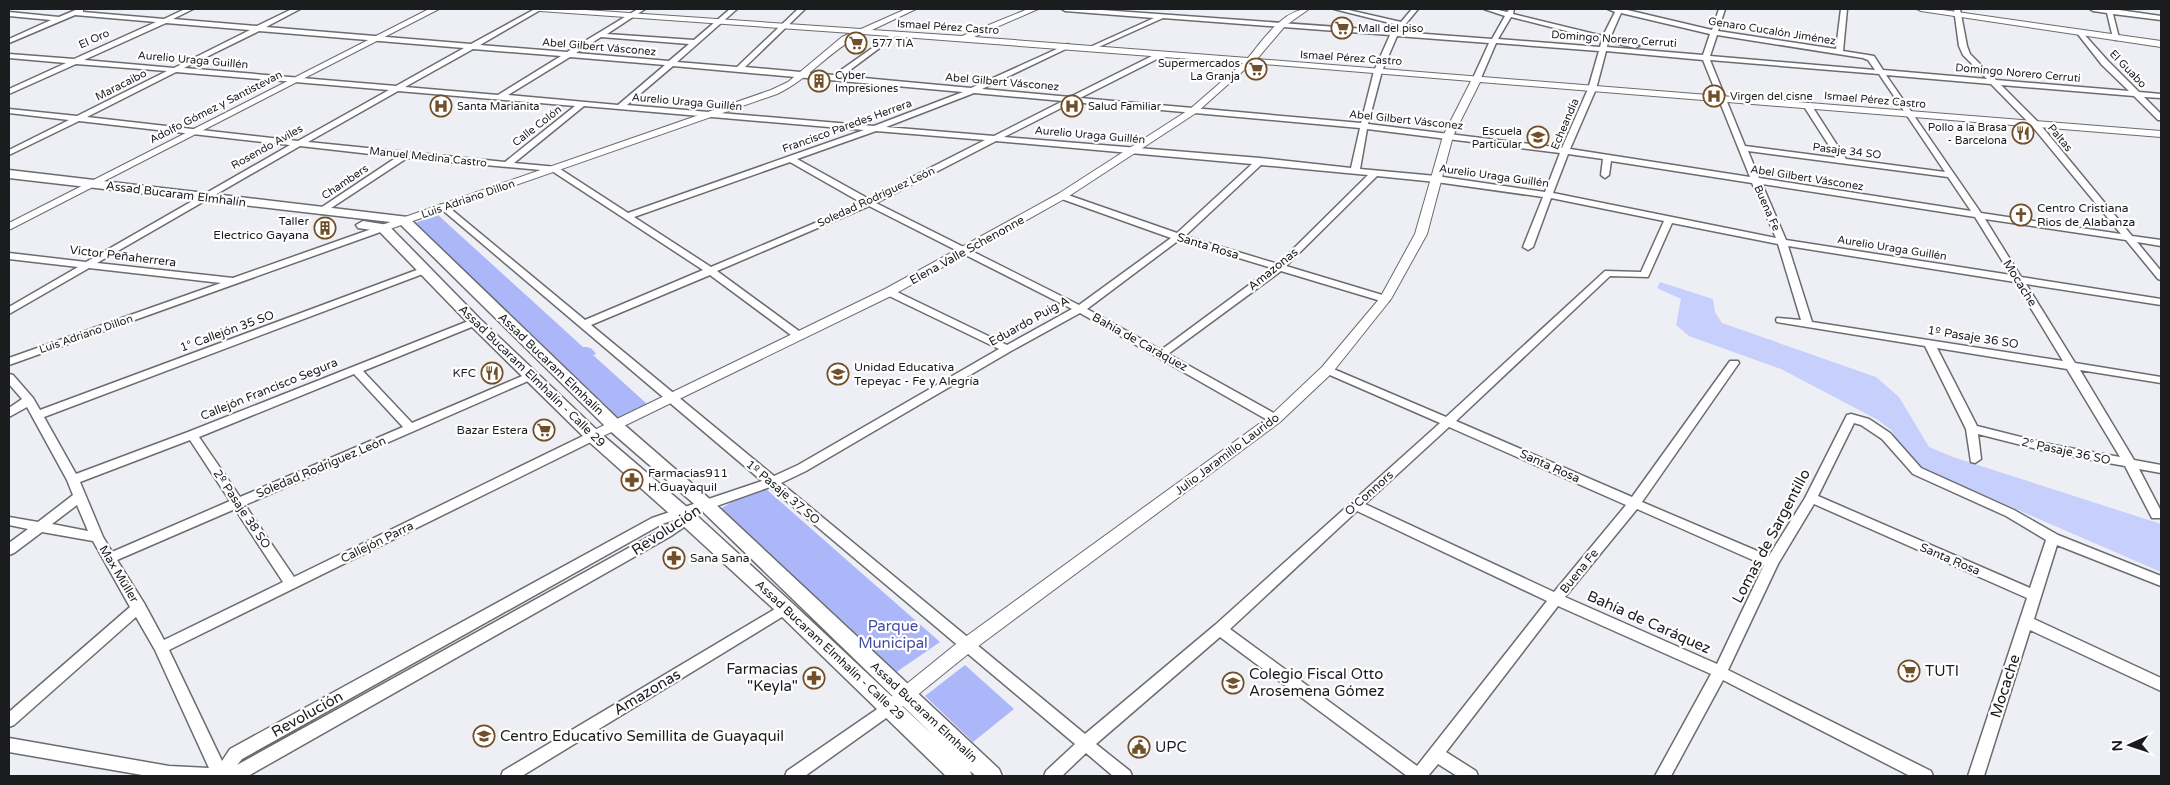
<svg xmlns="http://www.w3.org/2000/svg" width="2170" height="785" font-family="'Varela Round',sans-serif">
	<rect width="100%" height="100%" fill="#eeeff5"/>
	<!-- green -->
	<g fill="#abb7f9">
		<path d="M438 215 583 347C590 347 592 348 596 354L593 355 647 404 617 419 412 224Z"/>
		<polygon points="766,489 940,642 895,673 720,509 742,496"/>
		<polygon points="965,665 1014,709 973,742 925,696"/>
	</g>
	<!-- water -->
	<polygon fill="#c7d0fc" points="1660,282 1713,299 1715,312 1722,323 1876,377 1899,397 1929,447 1953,457 2161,524 2161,572 1919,467 1900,448 1892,431 1878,420 1781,369 1689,336 1676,325 1681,299 1657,288"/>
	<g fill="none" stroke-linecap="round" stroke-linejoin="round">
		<!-- minor casing -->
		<g stroke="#6b6c71" stroke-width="3">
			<g id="minor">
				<path d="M78 9H83V12L164 19 185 9H193L173 19 257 26 292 9H300L266 27 471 44 535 9H542L480 45 567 52 638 9H645L607 34 694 40 730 9H737L677 62 737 67 798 9H805L745 67 834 75 895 32 898 34 897 35 842 76 971 88 1068 44 1070 45V47L982 89 1070 97 1160 52 1164 54 1163 56 1080 98 1361 123 1374 71 1390 35 1163 18 1092 50 1090 49V47L1154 18 1065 11 1062 9H1088L1393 31 1398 25 1334 9H1344L1401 22 1412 9H1418L1399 32 1492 39 1505 16 1484 9H1494L1507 12 1510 9H1514L1513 14 1603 36 1615 12 1608 9H1623L1712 30 1719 9H1725L1718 31 1836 49 1841 9H1847L1843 51 1874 56 1883 70 1987 79 1963 55 1959 46 1954 9H1960L1967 46 1970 54 1996 80 2129 91 2102 65 2077 33 2082 32 2108 61 2139 92 2161 94V98L2144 97 2161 114V120H2158L2134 96 2001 85 2038 122 2132 236 2161 240V246L2137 242 2161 271V280L2158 279 2126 240 1985 219 2021 277 2161 299V305L2026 284 2075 363 2161 377V383L2080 370 2134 460 2161 465V473L2139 469 2161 511V518H2152L2125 466 2053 453 1978 434 1981 459 1975 463 1971 462 1966 429 1925 346 1777 322 1776 320 1777 318 1801 320 1778 244 1672 223 1648 277 1610 276 1456 421 1632 497 1730 361H1738L1739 363 1642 502 1769 556 1805 498 1847 415 1851 414 1869 419 1890 433 1921 468 2014 510 2058 535 2161 576V586L2057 545 2034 619 2161 678V691L2030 630 1984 776H1968L2027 598 1814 504 1778 564 1728 670 1931 771 1933 776H1910L1723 680 1671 776H1655L1711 674 1558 606 1446 752 1476 771 1478 776H1457L1438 764 1428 776H1407L1220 637 1096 744 1130 771 1132 776H1113L1086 753 1062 776H1044L1046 771 1075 744 770 487 697 513 698 515 697 518 671 536 248 776H148L9 752V738L169 766 209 768 155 650 136 617 14 725 9 727V712L130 607 93 541 42 532 14 553 9 555V543L28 529 9 525V517L38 522 73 495 67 480 27 407 9 417V408L22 399 9 384V374L13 375 33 398 40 410 422 268H428L430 270 428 272 44 417 76 474 188 432 471 320H479L480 322 479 324 363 371 412 423 527 374H535L537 376 535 378 245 505 294 577 589 433 593 432 599 436 597 439 169 650 222 761 230 749 652 518 762 481 439 207 440 205H446L585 320 703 270 552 171 407 158 322 214 319 213V209L397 157 300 146 97 263 233 278 380 226H386V230L9 365V358L221 283 89 268 9 314V307L78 267 9 259V253L86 262 290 145 79 121 9 155V150L69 120 9 113V109L77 116 167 71 76 64 9 94V89L66 63 9 58V54L74 59 156 22 75 15 9 43V39L51 20 9 16V12L59 17ZM1621 13 1710 34 1703 55 1607 47 1608 41 1635 48 1639 46 1610 38ZM1511 17 1602 40 1600 47 1498 39ZM166 23 250 30 174 68 84 60ZM259 31 464 48 396 86 184 68ZM1717 35 1863 58 1868 60 1875 70 1710 56ZM1397 36 1489 43 1473 78 1477 80 1481 78 1496 43 1599 51 1588 89 1562 148 1368 124 1382 71ZM601 37 689 44 669 61 576 53ZM473 49 561 56 498 95 405 87ZM1606 51 1703 60 1750 177 1570 149 1596 89ZM570 57 665 65 618 105 508 95ZM1710 60 1879 74 1945 172 1846 159 1810 103H1807L1803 105 1837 158 1745 146ZM673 66 963 92 874 126 627 105ZM176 72 389 90 298 141 87 117ZM1886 75 1991 84 2032 126 2121 234 1981 213ZM398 91 575 106 505 162 308 142ZM974 93 1063 101 994 136 886 127ZM1073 102 1360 128 1351 168 1260 158 1004 137ZM584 106 864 130 628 213 557 167 514 163ZM1367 129 1560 153 1545 192 1436 176 1360 169ZM876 131 985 140 869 199 797 159ZM996 141 1252 164 1177 233 1065 194H1059V198L1171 238 1079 305 876 203ZM1748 151 1948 177 1971 211 1759 178ZM1568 154 1603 159 1601 175 1605 178 1609 175 1611 161 1752 183 1776 238 1553 193ZM790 162 862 203 711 267 634 217ZM1261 165 1368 175 1278 264 1185 236ZM1377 176 1436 182 1543 197 1523 247 1528 250 1533 247 1551 198 1664 221 1641 272 1605 271 1446 417 1331 368H1323L1322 370 1323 372 1440 423 1215 625 1085 734 781 483 806 471 1011 351 1080 313 1271 422H1279L1281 419 1279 416 1168 354 1281 271 1381 301H1389L1390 299 1389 297 1286 266ZM1762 184 1975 217 2011 275 1786 240ZM869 206 1072 309 1007 345 893 290H885L884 292 885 294 999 349 798 465 774 476 591 325 710 275 795 338H803L804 336 803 334 717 271ZM1179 240 1272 268 1161 350 1087 309ZM1788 246 2015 282 2063 361 1812 322ZM1937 348 2067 369 2120 457 2053 445 1977 426ZM354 374 403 427 240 497 199 437ZM1854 423 1861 425 1882 439 1913 474 2006 516 2046 540 2030 588 1818 496ZM1449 427 1626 505 1554 592 1365 504ZM190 440 230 501 112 552 103 537 80 482ZM77 505 88 531 52 524ZM235 509 283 582 164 640 144 603 117 560ZM1637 509 1764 565 1717 664 1565 597ZM1357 511 1547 601 1417 766 1230 629ZM677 519 661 530 237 765 242 759 662 524Z"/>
				<polygon points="2090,9 2112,9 2161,16 2161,20 2113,14 2119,38 2116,40 2113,38 2107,13 2093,11"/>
				<polygon points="785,603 790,604 792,608 790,612 522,776 501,776 503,771"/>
				<polygon points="891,701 896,703 899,707 896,711 805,776 785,776 787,771 886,703"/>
			</g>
		</g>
		<!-- tertiary casing -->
		<g stroke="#6b6c71" stroke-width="2">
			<g id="tertiary">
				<polygon points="429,9 439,9 9,230 9,223"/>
				<path d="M536 9H571L861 29 906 9H916L872 30 962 36 1028 9H1038L974 37 1248 58C1263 40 1283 9 1309 9L1285 26 1257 59 2161 131V137L1480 82 1453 136 1427 234 1391 299 1332 373 1280 422 973 650 905 705 899 708 893 705 890 700 893 695 961 640 1270 416 1322 367 1380 298 1415 234 1443 136 1471 81 1252 63 1196 113 1066 198 893 295 593 441 588 439 586 436 588 433 885 289 1058 194 1190 109 1243 63 863 34C831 49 809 79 777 94L387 230H379L377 228 379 226 771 90 788 82 842 37 851 33 540 11Z"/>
				<polygon points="1917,9 1936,9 2161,41 2161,47 1921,11"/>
			</g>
		</g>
		<!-- secondary casing -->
		<g stroke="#6b6c71" stroke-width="3">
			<polygon id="secondary" points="9,170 408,217 621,422 712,501 999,769 1002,776 976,776 970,771 972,776 946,776 778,613 680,523 587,440 470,325 379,231 358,228 356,225 363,221 388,225 480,319 599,432 694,513 792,603 935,737 700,509 609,430 399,223 9,178"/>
		</g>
		<!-- minor -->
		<use href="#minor" fill="#fff" fill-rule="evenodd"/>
		<!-- tertiary -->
		<use href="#tertiary" fill="#fff" fill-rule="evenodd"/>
		<!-- secondary -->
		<use href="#secondary" fill="#fff" fill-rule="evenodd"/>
	</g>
	<!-- icons -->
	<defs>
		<g id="supermarket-ring" transform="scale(1.125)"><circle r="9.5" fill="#fff" stroke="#724f28" stroke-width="1.5"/><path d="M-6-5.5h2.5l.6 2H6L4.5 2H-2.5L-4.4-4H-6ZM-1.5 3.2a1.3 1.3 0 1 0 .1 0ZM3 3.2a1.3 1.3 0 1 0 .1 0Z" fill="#724f28"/></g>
		<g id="building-ring" transform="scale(1.125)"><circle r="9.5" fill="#fff" stroke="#724f28" stroke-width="1.5"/><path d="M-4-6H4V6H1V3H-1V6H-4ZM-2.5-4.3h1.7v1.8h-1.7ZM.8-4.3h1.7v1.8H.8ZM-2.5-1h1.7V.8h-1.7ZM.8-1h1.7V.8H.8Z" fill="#724f28"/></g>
		<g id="hospital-ring" transform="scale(1.125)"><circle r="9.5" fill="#fff" stroke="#724f28" stroke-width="1.5"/><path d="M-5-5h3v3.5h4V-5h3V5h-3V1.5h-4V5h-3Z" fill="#724f28"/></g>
		<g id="restaurant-ring" transform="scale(1.125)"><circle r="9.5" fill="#fff" stroke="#724f28" stroke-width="1.5"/><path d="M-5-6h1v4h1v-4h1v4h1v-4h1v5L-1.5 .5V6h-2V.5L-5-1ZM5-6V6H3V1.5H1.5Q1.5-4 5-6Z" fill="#724f28"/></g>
		<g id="school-ring" transform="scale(1.125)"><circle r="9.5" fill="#fff" stroke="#724f28" stroke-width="1.5"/><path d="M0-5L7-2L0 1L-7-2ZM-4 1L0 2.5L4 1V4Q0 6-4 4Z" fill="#724f28"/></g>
		<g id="church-ring" transform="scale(1.125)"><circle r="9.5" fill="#fff" stroke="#724f28" stroke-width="1.5"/><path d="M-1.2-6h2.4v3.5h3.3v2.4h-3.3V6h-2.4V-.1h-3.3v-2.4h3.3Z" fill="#724f28"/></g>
		<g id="pharmacy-ring" transform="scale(1.125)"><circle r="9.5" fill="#fff" stroke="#724f28" stroke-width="1.5"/><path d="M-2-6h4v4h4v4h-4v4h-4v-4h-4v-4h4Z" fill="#724f28"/></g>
		<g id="civic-ring" transform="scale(1.125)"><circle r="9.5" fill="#fff" stroke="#724f28" stroke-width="1.5"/><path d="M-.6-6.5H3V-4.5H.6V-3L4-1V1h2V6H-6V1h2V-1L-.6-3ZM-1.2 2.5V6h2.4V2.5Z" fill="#724f28"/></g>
	</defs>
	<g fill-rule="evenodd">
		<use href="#supermarket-ring" x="1342" y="28"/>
		<use href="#supermarket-ring" x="856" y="43"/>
		<use href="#supermarket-ring" x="1256" y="69"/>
		<use href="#building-ring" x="819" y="81"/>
		<use href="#hospital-ring" x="1714" y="96"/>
		<use href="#hospital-ring" x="441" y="106"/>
		<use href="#hospital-ring" x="1072" y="106"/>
		<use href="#restaurant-ring" x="2023" y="133"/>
		<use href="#school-ring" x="1538" y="137"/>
		<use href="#church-ring" x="2021" y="215"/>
		<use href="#building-ring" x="325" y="228"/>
		<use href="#restaurant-ring" x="492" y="373"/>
		<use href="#school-ring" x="838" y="374"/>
		<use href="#supermarket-ring" x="544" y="430"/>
		<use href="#pharmacy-ring" x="632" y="480"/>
		<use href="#pharmacy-ring" x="674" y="558"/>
		<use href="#supermarket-ring" x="1909" y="671"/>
		<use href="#pharmacy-ring" x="814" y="678"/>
		<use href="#school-ring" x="1233" y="683"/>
		<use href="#school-ring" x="484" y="736"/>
		<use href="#civic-ring" x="1139" y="747"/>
	</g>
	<g text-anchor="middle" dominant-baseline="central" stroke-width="4.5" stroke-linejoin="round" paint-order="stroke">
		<!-- far-street labels -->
		<g font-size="11" fill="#1b1c1e" stroke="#fff">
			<text transform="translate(948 27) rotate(4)">Ismael Pérez Castro</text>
			<text transform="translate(1772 31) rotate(9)">Genaro Cucalón Jiménez</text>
			<text transform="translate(94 39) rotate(-24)">El Oro</text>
			<text transform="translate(1614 39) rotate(4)">Domingo Norero Cerruti</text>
			<text transform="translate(599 47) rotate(5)">Abel Gilbert Vásconez</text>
			<text transform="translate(1351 58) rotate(4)">Ismael Pérez Castro</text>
			<text transform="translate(193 60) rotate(5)">Aurelio Uraga Guillén</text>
			<text transform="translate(2128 69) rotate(46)">El Guabo</text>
			<text transform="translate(2018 73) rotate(5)">Domingo Norero Cerruti</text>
			<text transform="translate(1002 82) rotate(5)">Abel Gilbert Vásconez</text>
			<text transform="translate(121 85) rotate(-27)">Maracaibo</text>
			<text transform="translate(1875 100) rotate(5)">Ismael Pérez Castro</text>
			<text transform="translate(687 102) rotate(5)">Aurelio Uraga Guillén</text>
			<text transform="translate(216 107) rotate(-27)">Adolfo Gómez y Santistevan</text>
			<text transform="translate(1406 120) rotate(6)">Abel Gilbert Vásconez</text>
			<text transform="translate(1565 124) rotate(-67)">Echeandía</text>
			<text transform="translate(537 126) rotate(-38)">Calle Colón</text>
			<text transform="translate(847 126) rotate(-20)">Francisco Paredes Herrera</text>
			<text transform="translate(1090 135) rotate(5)">Aurelio Uraga Guillén</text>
			<text transform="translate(2060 138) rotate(50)">Paltas</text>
			<text transform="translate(267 147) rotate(-29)">Rosendo Aviles</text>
			<text transform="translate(1847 151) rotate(7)">Pasaje 34 SO</text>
			<text transform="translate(428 157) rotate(6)">Manuel Medina Castro</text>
			<text transform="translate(1494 176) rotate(8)">Aurelio Uraga Guillén</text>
			<text transform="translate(1807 178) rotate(9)">Abel Gilbert Vásconez</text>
			<text transform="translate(345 182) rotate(-34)">Chambers</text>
			<text transform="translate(876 197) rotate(-25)">Soledad Rodríguez León</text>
			<text transform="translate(468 199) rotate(-19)">Luis Adriano Dillon</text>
			<text transform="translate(1767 208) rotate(66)">Buena Fe</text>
			<text transform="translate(1892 248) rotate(9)">Aurelio Uraga Guillén</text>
			<text transform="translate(86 334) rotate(-19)">Luis Adriano Dillon</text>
		</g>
		<!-- far-poi labels -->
		<g font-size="11" fill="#1b1c1e" stroke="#fff" text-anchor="start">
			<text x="1358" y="28">Mall del piso</text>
			<text x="872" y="43">577 TIA</text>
			<text x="1240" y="63" text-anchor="end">Supermercados<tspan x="1240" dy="13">La Granja</tspan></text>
			<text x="835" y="75">Cyber<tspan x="835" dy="13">Impresiones</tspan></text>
			<text x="1730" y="96">Virgen del cisne</text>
			<text x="457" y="106">Santa Marianita</text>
			<text x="1088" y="106">Salud Familiar</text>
			<text x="2007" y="127" text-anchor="end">Pollo a la Brasa<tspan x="2007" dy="13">- Barcelona</tspan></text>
			<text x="1522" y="131" text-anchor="end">Escuela<tspan x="1522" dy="13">Particular</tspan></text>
		</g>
		<!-- street labels -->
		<g font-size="12" fill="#1b1c1e" stroke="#fff">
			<text transform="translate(176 194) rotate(7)">Assad Bucaram Elmhalín</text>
			<text transform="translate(1208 246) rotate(17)">Santa Rosa</text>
			<text transform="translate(967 250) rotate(-29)">Elena Valle Schenonne</text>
			<text transform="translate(123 256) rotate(7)">Victor Peñaherrera</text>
			<text transform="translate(1273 269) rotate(-39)">Amazonas</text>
			<text transform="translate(2020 283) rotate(58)">Mocache</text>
			<text transform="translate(1029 321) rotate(-29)">Eduardo Puig A</text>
			<text transform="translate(227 331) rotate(-20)">1° Callejón 35 SO</text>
			<text transform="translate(1973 337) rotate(9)">1º Pasaje 36 SO</text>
			<text transform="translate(1140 342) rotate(29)">Bahía de Caráquez</text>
			<text transform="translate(551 364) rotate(44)">Assad Bucaram Elmhalín</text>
			<text transform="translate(532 376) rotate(44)">Assad Bucaram Elmhalín - Calle 29</text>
			<text transform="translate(269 389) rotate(-22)">Callejón Francisco Segura</text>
			<text transform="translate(2066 451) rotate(12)">2° Pasaje 36 SO</text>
			<text transform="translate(1227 454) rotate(-37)">Julio Jaramillo Laurido</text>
			<text transform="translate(1550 466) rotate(24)">Santa Rosa</text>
			<text transform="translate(321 467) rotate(-23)">Soledad Rodríguez León</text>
			<text transform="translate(783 492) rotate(40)">1º Pasaje 37 SO</text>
			<text transform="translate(1369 493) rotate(-42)">O'Connors</text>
			<text transform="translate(242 509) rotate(56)">2º Pasaje 38 SO</text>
			<text transform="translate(377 542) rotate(-26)">Callejón Parra</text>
			<text transform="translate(1950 559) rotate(23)">Santa Rosa</text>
			<text transform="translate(1579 571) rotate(-51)">Buena Fe</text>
			<text transform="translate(119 574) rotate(59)">Max Müller</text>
			<text transform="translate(830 650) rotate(43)">Assad Bucaram Elmhalín - Calle 29</text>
			<text transform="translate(924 712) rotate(43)">Assad Bucaram Elmhalín</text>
		</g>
		<!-- poi labels -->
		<g font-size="12" fill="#1b1c1e" stroke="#fff" text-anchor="start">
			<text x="2037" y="208">Centro Cristiana<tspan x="2037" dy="14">Rios de Alabanza</tspan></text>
			<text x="309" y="221" text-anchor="end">Taller<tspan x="309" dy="14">Electrico Gayana</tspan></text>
			<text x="854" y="367">Unidad Educativa<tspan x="854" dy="14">Tepeyac - Fe y Alegría</tspan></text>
			<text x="476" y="373" text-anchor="end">KFC</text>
			<text x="528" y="430" text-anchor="end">Bazar Estera</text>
			<text x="648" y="473">Farmacias911<tspan x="648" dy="14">H.Guayaquil</tspan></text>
			<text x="690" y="558">Sana Sana</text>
		</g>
		<!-- near-street labels -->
		<g font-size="15" fill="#1b1c1e" stroke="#fff">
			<text transform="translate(666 530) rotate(-33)">Revolución</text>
			<text transform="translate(1771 536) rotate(-62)">Lomas de Sargentillo</text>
			<text transform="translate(1649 622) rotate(24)">Bahía de Caráquez</text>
			<text transform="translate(2005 686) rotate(-72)">Mocache</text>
			<text transform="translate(647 692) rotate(-31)">Amazonas</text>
			<text transform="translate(307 714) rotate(-29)">Revolución</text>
		</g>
		<!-- near-park labels -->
		<g font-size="15" fill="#474da1" stroke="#fff">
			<text x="893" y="626">Parque<tspan x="893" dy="17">Municipal</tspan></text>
		</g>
		<!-- near-poi labels -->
		<g font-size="15" fill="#1b1c1e" stroke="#fff" text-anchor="start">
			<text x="798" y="669" text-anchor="end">Farmacias<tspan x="798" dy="17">"Keyla"</tspan></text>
			<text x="1925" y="671">TUTI</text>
			<text x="1249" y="674">Colegio Fiscal Otto<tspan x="1249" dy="17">Arosemena Gómez</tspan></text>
			<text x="500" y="736">Centro Educativo Semillita de Guayaquil</text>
			<text x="1155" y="747">UPC</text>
		</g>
	</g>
	<!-- border -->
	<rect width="2170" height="785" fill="none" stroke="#1b1c1e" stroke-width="20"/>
	<!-- north arrow -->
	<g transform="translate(2130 745) rotate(267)" stroke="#ffffff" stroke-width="4" paint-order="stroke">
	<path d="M0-4L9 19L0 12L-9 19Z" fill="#1b1c1e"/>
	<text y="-8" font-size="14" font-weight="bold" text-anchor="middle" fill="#1b1c1e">N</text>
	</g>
</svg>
